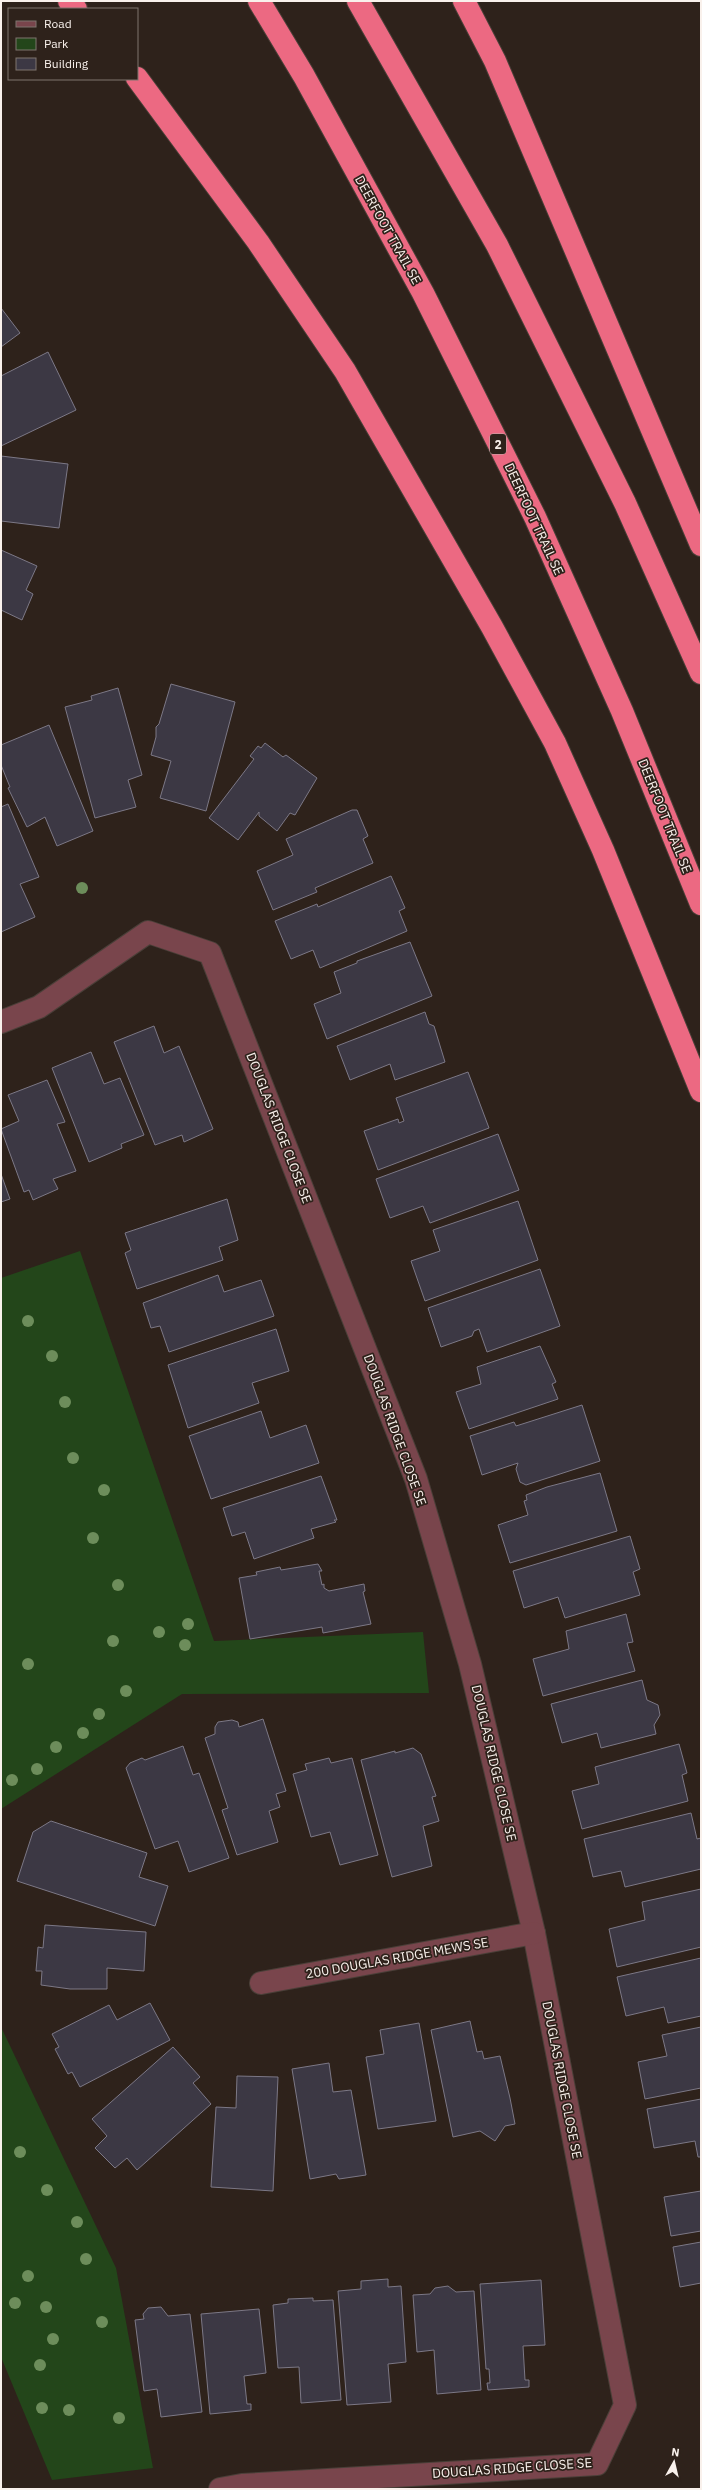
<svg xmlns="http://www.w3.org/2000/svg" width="702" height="2490" font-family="'IBM Plex Sans',sans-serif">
	<rect width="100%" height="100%" fill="#2e221b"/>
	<!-- green -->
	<g fill="#23461a">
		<polygon points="80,1251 214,1641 423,1632 429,1693 182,1694 1,1809 1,1278"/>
		<polygon points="1,2027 116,2268 153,2468 52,2480 1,2357"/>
	</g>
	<!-- building -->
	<g fill="#3c3844" stroke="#7c7886">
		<polygon points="1,308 20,333 1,347"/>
		<polygon points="48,352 76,410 1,446 1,376"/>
		<polygon points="1,456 68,464 59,528 1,521"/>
		<polygon points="1,550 37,566 26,590 33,594 22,620 1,610"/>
		<polygon points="171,684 235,702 206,811 160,798 171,761 151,755 156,737 156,727 159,724"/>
		<polygon points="118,688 142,775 128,780 136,807 95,818 65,707 92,700 91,696"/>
		<polygon points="49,725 93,831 57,846 45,817 27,827 8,788 10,787 1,765 1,745"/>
		<polygon points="265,743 283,757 286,755 317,778 295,815 290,813 277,831 259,816 259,812 238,840 209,818 254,759 250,756 258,746 261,748"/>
		<polygon points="8,804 39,877 20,884 35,917 1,932 1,807"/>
		<polygon points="352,810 357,810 368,836 363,839 373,863 315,888 317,892 273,910 257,871 293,855 286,839"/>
		<polygon points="391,876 405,908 399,911 407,931 320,968 313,950 291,959 275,921 317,904 318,907"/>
		<polygon points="410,942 432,996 327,1039 314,1004 341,993 334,972 357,963 357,961"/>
		<polygon points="425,1012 429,1024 434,1026 445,1062 395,1080 390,1064 350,1080 337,1046"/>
		<polygon points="154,1026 164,1053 179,1046 213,1129 184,1142 182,1135 155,1145 114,1042"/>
		<polygon points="91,1052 104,1084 120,1078 144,1135 121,1144 122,1148 89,1162 52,1068"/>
		<polygon points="468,1072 489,1128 378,1170 364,1131 398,1119 399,1123 404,1121 396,1098"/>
		<polygon points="47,1080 65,1122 57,1124 76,1171 53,1179 58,1189 33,1200 29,1190 24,1192 1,1129 19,1121 8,1095"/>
		<polygon points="498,1134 519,1190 430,1223 423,1206 390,1218 376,1179"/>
		<polygon points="1,1174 10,1199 1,1202"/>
		<polygon points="227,1199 238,1240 219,1247 223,1260 137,1289 125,1253 131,1250 125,1233"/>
		<polygon points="518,1201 538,1260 425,1301 411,1261 440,1251 433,1230"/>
		<polygon points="540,1269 560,1326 487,1352 479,1329 474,1331 472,1336 441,1347 428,1308"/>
		<polygon points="218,1275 224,1292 261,1280 274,1316 169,1352 160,1326 151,1328 143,1303"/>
		<polygon points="276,1329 289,1371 252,1383 259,1403 188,1428 168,1365"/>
		<polygon points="540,1346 556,1382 552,1384 558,1399 469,1429 456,1392 481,1384 477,1367"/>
		<polygon points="582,1405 600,1461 526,1485 520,1482 516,1469 518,1463 482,1475 470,1436 514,1422 516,1426"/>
		<polygon points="261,1411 270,1438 306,1425 319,1463 211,1499 189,1436"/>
		<polygon points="600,1473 617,1531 510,1563 498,1525 528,1515 524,1501 527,1500 526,1495 547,1487"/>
		<polygon points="321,1476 337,1520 334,1520 336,1522 311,1529 314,1538 254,1559 245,1532 232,1536 223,1508"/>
		<polygon points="630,1536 640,1569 633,1572 640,1595 565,1618 558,1597 524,1608 513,1571"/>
		<polygon points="318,1564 322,1571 319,1571 322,1585 324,1584 324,1588 329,1591 364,1584 365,1591 363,1592 371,1624 323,1633 322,1627 250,1639 239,1578 257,1575 256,1572 280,1567 281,1570"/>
		<polygon points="626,1614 633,1642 627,1643 635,1671 543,1696 533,1659 569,1649 566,1631"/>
		<polygon points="642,1680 647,1700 658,1705 660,1715 654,1725 656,1734 601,1748 597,1733 562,1743 551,1704"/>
		<polygon points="263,1719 286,1791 276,1794 280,1807 269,1811 278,1842 237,1855 222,1810 228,1808 205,1738 215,1734 215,1727 218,1722 232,1720 238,1722 239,1727"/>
		<polygon points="679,1744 687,1773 682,1775 688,1801 582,1829 572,1791 599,1784 595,1767"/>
		<polygon points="183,1746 193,1775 199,1773 229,1858 189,1872 178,1841 155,1849 126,1768 130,1763 142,1758 145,1760"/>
		<polygon points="413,1748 421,1754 436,1796 432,1797 439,1821 423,1826 432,1866 392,1877 361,1760 395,1751 395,1753"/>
		<polygon points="329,1758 331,1763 352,1758 378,1855 340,1865 330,1832 311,1837 293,1774 307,1770 305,1764"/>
		<polygon points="691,1813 697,1839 701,1838 701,1869 625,1887 621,1871 593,1877 584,1839"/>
		<polygon points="51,1821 147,1853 139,1877 168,1886 155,1926 17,1881 33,1832"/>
		<polygon points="701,1889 701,1947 617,1967 609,1929 645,1920 642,1902"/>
		<polygon points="45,1925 146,1932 144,1971 107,1968 107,1989 70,1989 41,1985 42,1971 36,1971 38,1947 43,1948"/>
		<polygon points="701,1958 701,2016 668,2023 664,2007 626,2016 617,1977"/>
		<polygon points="150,2003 170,2040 80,2087 72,2072 68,2074 55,2049 59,2047 52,2034 109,2005 117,2020"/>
		<polygon points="470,2021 477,2052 482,2051 484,2059 500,2056 510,2098 515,2124 505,2126 495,2141 480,2131 453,2137 431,2030"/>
		<polygon points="419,2023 436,2121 378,2129 366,2057 384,2054 380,2030"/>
		<polygon points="701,2027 701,2088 645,2099 638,2062 667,2056 662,2035"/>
		<polygon points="173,2047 200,2077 193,2083 211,2104 137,2170 127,2158 115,2168 95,2148 107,2136 92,2119"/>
		<polygon points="329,2063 333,2092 351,2090 366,2175 339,2179 336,2174 310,2179 292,2069"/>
		<polygon points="237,2076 278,2077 273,2191 211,2187 216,2107 236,2108"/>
		<polygon points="701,2099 701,2157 698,2157 695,2141 654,2148 647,2109"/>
		<polygon points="701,2191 701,2231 671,2236 664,2197"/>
		<polygon points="701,2242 701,2283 680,2287 673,2247"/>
		<polygon points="388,2279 388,2287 401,2286 406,2362 388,2364 391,2402 347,2405 338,2291 361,2289 361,2281"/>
		<polygon points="541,2280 545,2345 523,2346 525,2380 529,2380 529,2387 488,2390 487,2383 490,2383 489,2369 486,2369 480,2284"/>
		<polygon points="448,2286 456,2292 474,2291 481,2390 437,2394 434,2350 417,2352 413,2295 430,2294 435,2288"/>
		<polygon points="313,2298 313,2301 333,2300 341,2400 301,2403 299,2367 278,2368 273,2305 288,2303 288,2299"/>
		<polygon points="161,2307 168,2316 190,2314 202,2412 161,2417 157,2389 144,2391 135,2320 144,2319 143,2314 148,2308"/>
		<polygon points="259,2309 266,2373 244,2376 247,2404 251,2404 251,2410 210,2414 201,2314"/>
	</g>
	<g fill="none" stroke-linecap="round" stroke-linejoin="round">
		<!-- minor casing -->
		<g stroke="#4a3f38" stroke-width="24">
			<g id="minor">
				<polyline points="1,1022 39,1007 148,932 210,953 416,1479 470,1664 534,1933 625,2405 597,2464 242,2485 220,2489"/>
				<polyline points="261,1983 534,1933"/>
			</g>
		</g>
		<!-- motorway casing -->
		<g stroke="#4a3f38" stroke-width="24">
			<g id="motorway">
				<polyline points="69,1 76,9"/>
				<polyline points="259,1 304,76 423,293 535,517 622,711 701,904"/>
				<polyline points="358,1 497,245 625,503 701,673"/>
				<polyline points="464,1 495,61 701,545"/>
				<polyline points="137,78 258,242 345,371 492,627 555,743 603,850 701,1091"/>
			</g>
		</g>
		<!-- minor -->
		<use href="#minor" stroke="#79454c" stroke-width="22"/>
		<!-- motorway -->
		<use href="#motorway" stroke="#ec6982" stroke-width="22"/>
	</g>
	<!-- trees -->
	<g fill="#6d8d5b">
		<circle cx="82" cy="888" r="6"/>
		<circle cx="28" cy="1321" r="6"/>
		<circle cx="52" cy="1356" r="6"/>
		<circle cx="65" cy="1402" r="6"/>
		<circle cx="73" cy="1458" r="6"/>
		<circle cx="104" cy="1490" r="6"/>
		<circle cx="93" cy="1538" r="6"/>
		<circle cx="118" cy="1585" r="6"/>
		<circle cx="188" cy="1624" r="6"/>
		<circle cx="159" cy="1632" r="6"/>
		<circle cx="113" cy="1641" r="6"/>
		<circle cx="185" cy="1645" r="6"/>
		<circle cx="28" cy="1664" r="6"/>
		<circle cx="126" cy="1691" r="6"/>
		<circle cx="99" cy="1714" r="6"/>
		<circle cx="83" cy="1733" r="6"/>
		<circle cx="56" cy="1747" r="6"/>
		<circle cx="37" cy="1769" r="6"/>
		<circle cx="12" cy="1780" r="6"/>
		<circle cx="20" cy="2152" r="6"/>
		<circle cx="47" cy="2190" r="6"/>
		<circle cx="77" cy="2222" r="6"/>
		<circle cx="86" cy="2259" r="6"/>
		<circle cx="28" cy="2276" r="6"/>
		<circle cx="15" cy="2303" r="6"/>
		<circle cx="46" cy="2307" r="6"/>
		<circle cx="102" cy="2322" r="6"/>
		<circle cx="53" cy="2339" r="6"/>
		<circle cx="40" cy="2365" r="6"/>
		<circle cx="42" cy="2408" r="6"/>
		<circle cx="69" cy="2410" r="6"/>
		<circle cx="119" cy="2418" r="6"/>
	</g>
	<g text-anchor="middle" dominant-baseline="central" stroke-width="3.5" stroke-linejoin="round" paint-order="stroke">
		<!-- shield labels -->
		<rect fill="#2e221b" stroke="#bcb3ad" stroke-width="1" x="490" y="434" width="16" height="20" rx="3"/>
		<g font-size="12" font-weight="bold" fill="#f9f1ec">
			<text x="498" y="444">2</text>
		</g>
		<!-- street labels -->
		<g font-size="13" fill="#f9f1ec" stroke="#2e221b">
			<text transform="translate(388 230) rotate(61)">DEERFOOT TRAIL SE</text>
			<text transform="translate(534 519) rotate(65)">DEERFOOT TRAIL SE</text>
			<text transform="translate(665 816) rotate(68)">DEERFOOT TRAIL SE</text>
			<text transform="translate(279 1128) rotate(69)">DOUGLAS RIDGE CLOSE SE</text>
			<text transform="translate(395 1430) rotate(70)">DOUGLAS RIDGE CLOSE SE</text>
			<text transform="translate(494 1763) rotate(77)">DOUGLAS RIDGE CLOSE SE</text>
			<text transform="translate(397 1958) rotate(-10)">200 DOUGLAS RIDGE MEWS SE</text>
			<text transform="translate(562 2080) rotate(79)">DOUGLAS RIDGE CLOSE SE</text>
			<text transform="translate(512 2468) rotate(-4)">DOUGLAS RIDGE CLOSE SE</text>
		</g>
	</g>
	<!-- border -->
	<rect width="702" height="2490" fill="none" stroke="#f9f1ec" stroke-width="4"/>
	<!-- legend -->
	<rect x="8" y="8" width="130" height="72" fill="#2e221b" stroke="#7f756f"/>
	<rect x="16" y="21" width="20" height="6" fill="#79454c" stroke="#7f756f"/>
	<text x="44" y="28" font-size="12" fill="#f9f1ec">Road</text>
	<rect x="16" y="38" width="20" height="12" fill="#23461a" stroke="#7f756f"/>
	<text x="44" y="48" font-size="12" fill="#f9f1ec">Park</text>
	<rect x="16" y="58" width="20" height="12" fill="#3c3844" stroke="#7f756f"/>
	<text x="44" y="68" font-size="12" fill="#f9f1ec">Building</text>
	<!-- north arrow -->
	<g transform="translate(674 2462) rotate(8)" stroke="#2e221b" stroke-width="3" paint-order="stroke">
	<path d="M0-3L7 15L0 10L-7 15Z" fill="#f9f1ec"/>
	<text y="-6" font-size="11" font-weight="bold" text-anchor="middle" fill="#f9f1ec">N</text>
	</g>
</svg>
